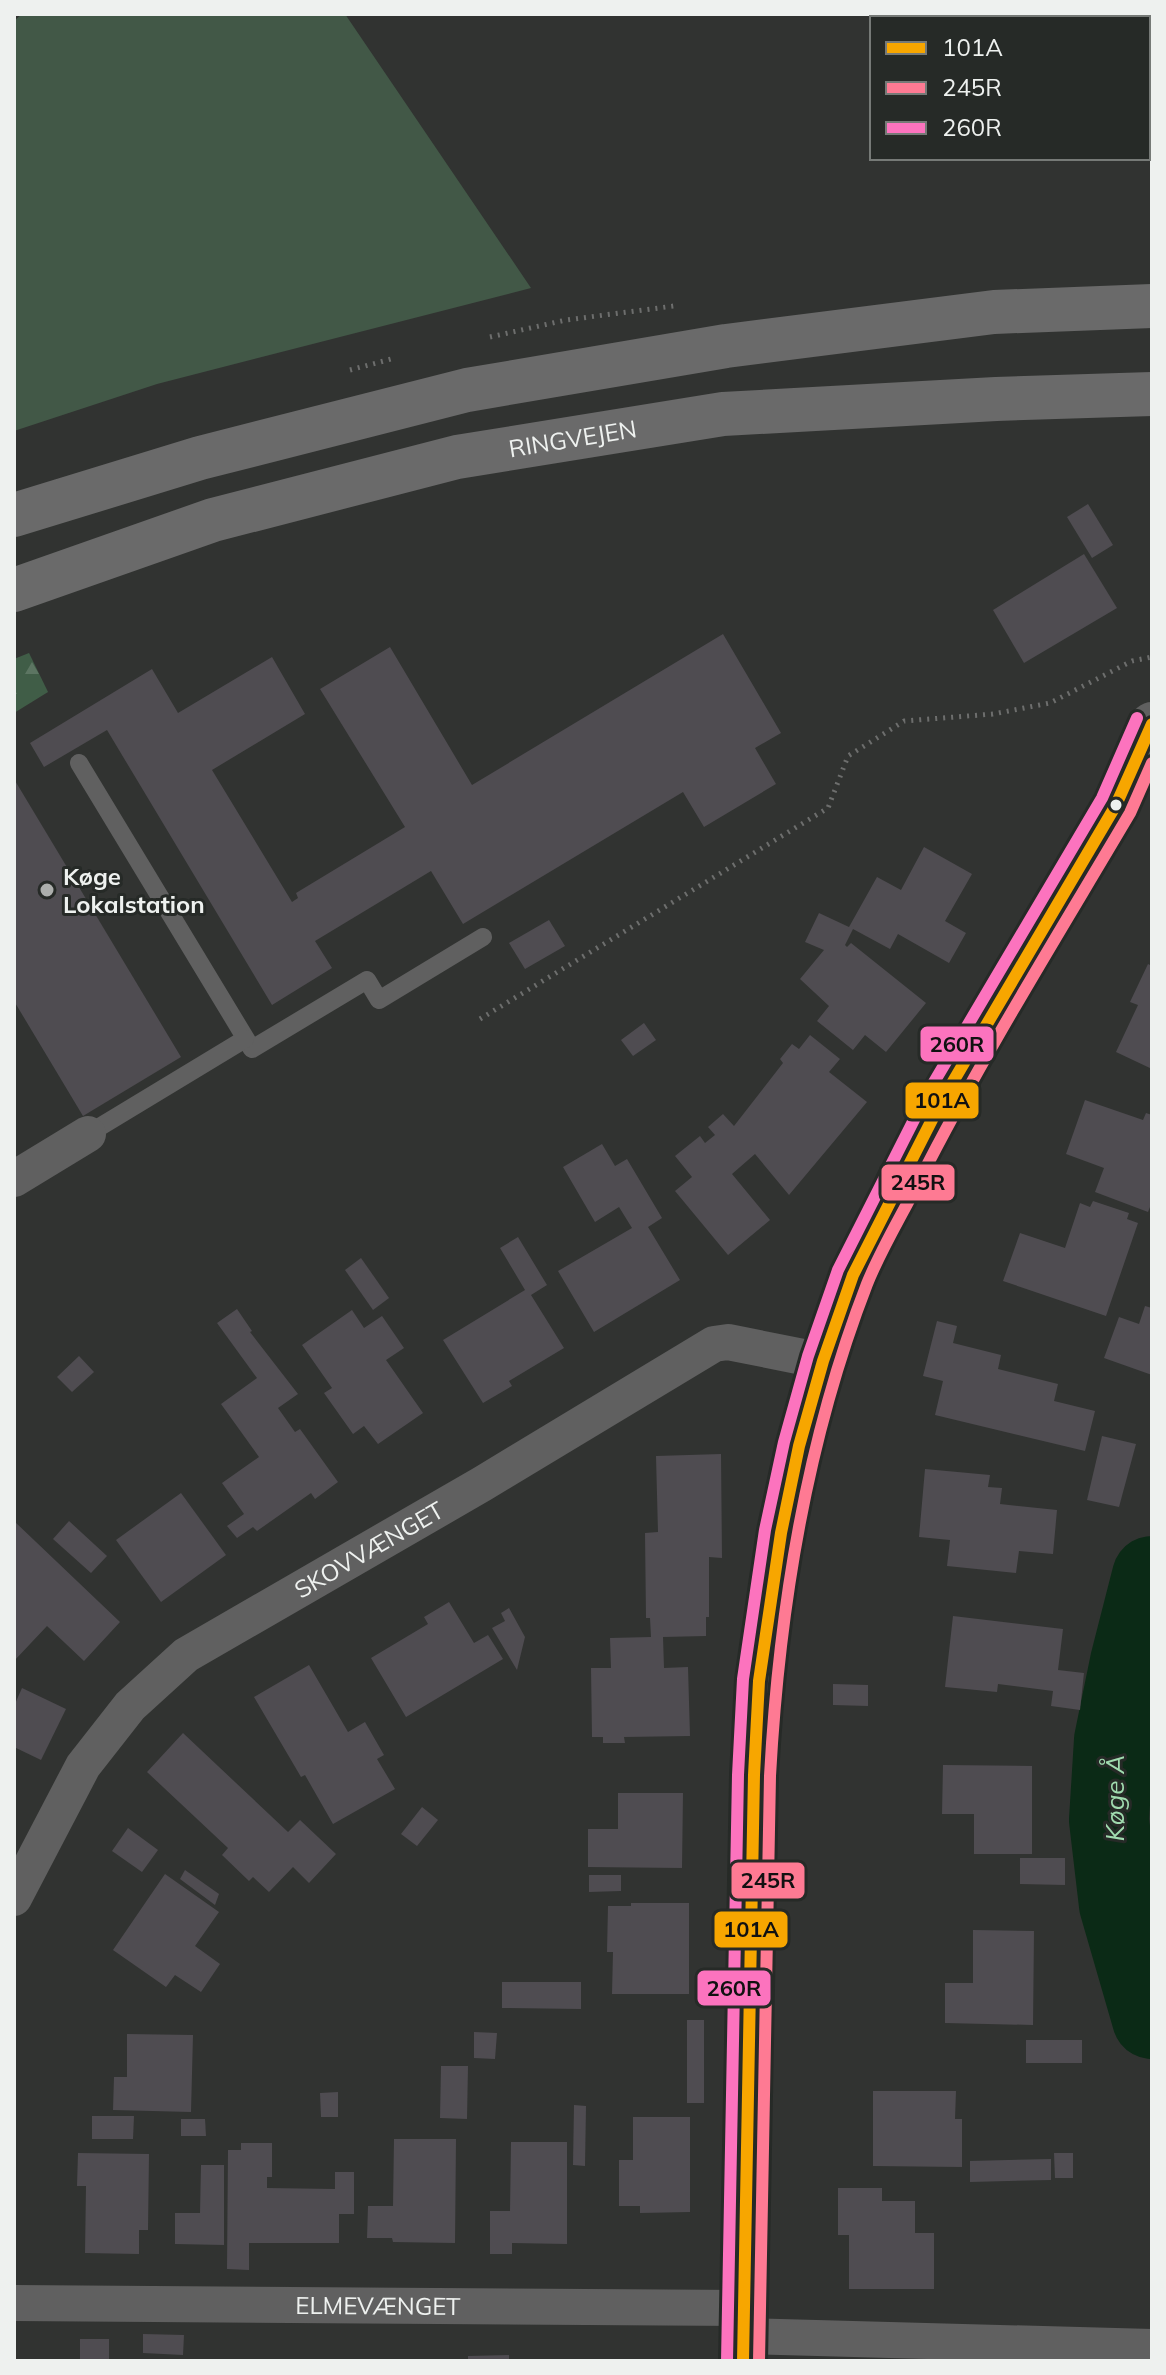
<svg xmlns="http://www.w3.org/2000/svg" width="1166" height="2375" font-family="Mulish,sans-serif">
	<defs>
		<pattern id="forest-firs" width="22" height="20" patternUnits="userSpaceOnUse" patternTransform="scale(2)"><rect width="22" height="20" fill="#405d47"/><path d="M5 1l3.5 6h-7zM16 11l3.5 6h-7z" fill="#5c7562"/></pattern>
	</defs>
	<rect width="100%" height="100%" fill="#313331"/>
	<!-- grass -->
	<polygon fill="#425847" points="22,14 345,14 531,288 157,384 14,431 14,21"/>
	<!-- forest -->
	<polygon fill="url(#forest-firs)" points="29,653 48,692 14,713 14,659"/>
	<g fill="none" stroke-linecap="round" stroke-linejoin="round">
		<!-- river -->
		<polyline stroke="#0b2a16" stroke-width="80" points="1152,1576 1130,1662 1114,1740 1109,1820 1119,1905 1152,2019"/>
	</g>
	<!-- building -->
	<g fill="#4f4c51">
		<polygon points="1088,504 1113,545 1092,558 1067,517"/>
		<polygon points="1084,554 1117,608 1024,663 993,610"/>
		<polygon points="723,634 781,733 755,748 776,784 704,827 683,792 463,924 431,871 315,941 332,968 272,1005 107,730 44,767 30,743 152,669 178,713 272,657 305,714 212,770 292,902 298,898 296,893 405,827 320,689 390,647 472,785"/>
		<polygon points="14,779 181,1057 83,1116 14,1001"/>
		<polygon points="924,847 972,874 945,921 966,933 949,963 898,934 890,949 853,929 845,945 847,947 851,943 926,1003 886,1052 865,1035 853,1050 817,1021 829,1006 800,979 824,950 805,942 819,913 849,927 877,877 901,890"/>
		<polygon points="549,920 565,946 525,969 509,943"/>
		<polygon points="1148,964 1152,966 1152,1069 1116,1052 1138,1005 1130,1002"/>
		<polygon points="644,1023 656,1040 633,1056 621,1040"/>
		<polygon points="810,1035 840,1059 829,1072 867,1102 789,1195 755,1154 732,1174 770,1220 728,1255 675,1191 692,1177 675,1156 700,1136 705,1143 715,1135 708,1127 723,1114 734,1126 783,1063 780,1059 792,1044 799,1049"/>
		<polygon points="1085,1100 1143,1120 1146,1113 1152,1115 1152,1202 1148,1212 1095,1192 1104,1168 1066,1154"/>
		<polygon points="602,1144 615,1166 627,1159 662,1218 648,1227 680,1280 594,1332 558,1271 632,1228 619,1207 595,1222 563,1167"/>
		<polygon points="1093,1201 1129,1213 1127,1219 1138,1223 1106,1316 1003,1281 1020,1233 1065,1248 1080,1203 1090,1207"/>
		<polygon points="518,1237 547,1285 531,1295 564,1348 509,1381 512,1386 483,1403 443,1340 525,1290 500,1248"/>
		<polygon points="361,1258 389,1298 373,1310 345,1270"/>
		<polygon points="1145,1306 1152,1308 1152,1375 1104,1358 1119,1317 1139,1324"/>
		<polygon points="237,1309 252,1331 250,1332 298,1394 278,1408 295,1432 300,1429 338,1482 315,1499 311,1493 257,1531 253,1527 237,1538 227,1526 244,1514 222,1483 259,1457 221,1404 257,1378 217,1323"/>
		<polygon points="352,1310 364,1328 382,1316 404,1348 386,1360 423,1413 378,1444 364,1426 353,1434 324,1393 332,1388 302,1345"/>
		<polygon points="937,1321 957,1326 953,1343 1001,1355 998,1369 1058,1384 1054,1401 1095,1411 1085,1451 935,1415 943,1381 923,1376"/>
		<polygon points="79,1356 94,1372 72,1392 57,1377"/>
		<polygon points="1102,1436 1136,1444 1119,1507 1087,1500"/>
		<polygon points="721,1454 722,1558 709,1557 709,1617 706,1617 706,1636 663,1637 664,1668 688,1667 690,1736 624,1737 625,1743 603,1743 603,1737 592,1737 591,1668 611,1668 610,1638 651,1637 650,1618 646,1618 645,1533 658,1532 656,1456"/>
		<polygon points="925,1469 990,1475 988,1487 1002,1488 1000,1504 1057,1510 1053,1554 1019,1551 1016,1573 947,1566 950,1540 919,1537"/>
		<polygon points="181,1493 226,1555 161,1602 116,1540"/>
		<polygon points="14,1521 120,1622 84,1661 47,1626 14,1661"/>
		<polygon points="69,1521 107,1556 91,1573 53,1539"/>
		<polygon points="449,1602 474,1643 488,1635 503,1659 406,1717 371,1658 428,1624 424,1617"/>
		<polygon points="509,1608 525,1637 517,1670 492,1628 505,1621 501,1613"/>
		<polygon points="953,1616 1063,1629 1058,1670 1084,1673 1080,1710 1051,1706 1053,1691 998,1684 997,1692 945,1687"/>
		<polygon points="309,1665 348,1732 365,1722 384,1755 377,1759 395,1789 333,1824 305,1775 301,1777 254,1697"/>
		<polygon points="833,1684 868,1685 868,1706 833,1705"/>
		<polygon points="22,1688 66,1709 41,1760 14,1747 14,1706"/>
		<polygon points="183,1733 288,1832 300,1820 336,1854 309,1883 293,1867 269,1892 253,1877 249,1881 222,1855 228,1848 147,1772"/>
		<polygon points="943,1765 1032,1766 1032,1854 974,1854 974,1814 942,1814"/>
		<polygon points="618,1793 683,1793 682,1868 588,1867 588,1829 618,1829"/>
		<polygon points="422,1807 438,1820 417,1846 401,1834"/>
		<polygon points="128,1828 158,1850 142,1872 112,1851"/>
		<polygon points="1020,1858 1065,1858 1065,1885 1020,1884"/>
		<polygon points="185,1870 219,1894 215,1905 180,1879"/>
		<polygon points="165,1874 219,1912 195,1946 220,1964 201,1992 175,1975 166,1987 113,1950"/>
		<polygon points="589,1875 621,1875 621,1891 589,1892"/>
		<polygon points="631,1903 689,1903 689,1994 612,1994 613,1952 607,1952 608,1906 631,1906"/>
		<polygon points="973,1930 1034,1931 1033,2025 945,2023 945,1983 973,1983"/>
		<polygon points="502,1982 581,1982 581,2009 502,2008"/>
		<rect x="687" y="2020" width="17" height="83"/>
		<polygon points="474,2032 497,2033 495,2059 474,2058"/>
		<polygon points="127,2034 193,2035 191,2112 113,2110 114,2077 127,2077"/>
		<rect x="1026" y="2040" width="56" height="23"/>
		<polygon points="441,2066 468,2066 467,2119 440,2118"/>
		<polygon points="873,2091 956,2091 955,2119 962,2119 962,2167 873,2166"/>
		<polygon points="338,2092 338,2117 321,2117 320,2093"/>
		<polygon points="574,2105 586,2106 585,2166 573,2165"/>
		<polygon points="92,2116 134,2116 133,2139 92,2139"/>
		<polygon points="633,2117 690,2117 690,2212 640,2213 640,2206 619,2206 619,2160 633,2160"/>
		<polygon points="181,2119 205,2119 206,2136 181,2136"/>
		<polygon points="394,2139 456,2139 455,2243 393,2242 392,2238 367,2238 368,2206 393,2206"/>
		<polygon points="511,2142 567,2142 567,2244 512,2243 512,2254 490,2254 490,2211 510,2211"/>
		<polygon points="241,2143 272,2143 272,2177 267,2177 267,2188 335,2189 335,2172 354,2172 354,2214 339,2214 339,2243 249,2243 249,2270 227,2269 228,2150 241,2150"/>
		<polygon points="78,2153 149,2154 148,2230 139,2230 139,2254 85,2253 86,2186 77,2186"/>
		<polygon points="1054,2153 1073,2153 1073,2178 1055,2178"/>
		<polygon points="1051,2159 1051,2180 970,2182 970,2161"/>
		<polygon points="201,2165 224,2165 224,2245 175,2244 175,2213 200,2213"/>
		<polygon points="838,2188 882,2188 882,2201 915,2201 915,2233 934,2233 934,2289 849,2289 849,2235 838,2235"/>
		<polygon points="143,2334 184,2335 183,2355 143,2353"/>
		<rect x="80" y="2339" width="29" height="22"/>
		<polygon points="509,2355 509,2361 468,2361 468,2356"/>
	</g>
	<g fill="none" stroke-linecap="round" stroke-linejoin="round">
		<!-- path -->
		<g stroke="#6d6e6d" stroke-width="5" stroke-dasharray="2 6" stroke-linecap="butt">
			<polyline points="490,337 566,320 674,306"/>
			<polyline points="350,370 395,358"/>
			<polyline points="480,1019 828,808 848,756 904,721 993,714 1050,703 1132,661 1152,657"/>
		</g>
		<!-- service -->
		<g stroke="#606060" stroke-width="18">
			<polyline points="79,763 252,1049 367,980 379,1000 483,937"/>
			<polyline points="88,1134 245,1039"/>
		</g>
		<!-- minor -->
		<g stroke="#606060" stroke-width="36">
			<polyline points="14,1179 88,1134"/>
			<path id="s1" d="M14 1898 83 1766 130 1706 186 1655 482 1484 714 1344 728 1342 823 1361"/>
			<path id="s2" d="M14 2303 743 2308"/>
			<polyline points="744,2336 1152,2347"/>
		</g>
		<!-- tertiary -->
		<polyline stroke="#606060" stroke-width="44" points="743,2361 744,2221 754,1775 759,1681 781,1533 799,1446 823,1361 853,1275 941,1102 1116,805 1152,724"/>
		<!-- secondary -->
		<g stroke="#6a6a6a" stroke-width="44">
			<polyline points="14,515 200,458 467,390 726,346 994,312 1152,306"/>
			<path id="s3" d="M14 590 213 520 457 457 723 414 996 399 1152 394"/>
		</g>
		<!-- bus-1 casing -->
		<g stroke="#262a27" stroke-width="18">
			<polyline id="bus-1" points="743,2361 754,1775 759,1681 781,1533 799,1446 823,1361 853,1275 941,1102 1116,805 1152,724"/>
		</g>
		<!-- bus-2 casing -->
		<g stroke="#262a27" stroke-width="18">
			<path id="bus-2" d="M759 2361 770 1776C779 1609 806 1441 867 1284 881 1249 902 1215 919 1181 983 1055 1058 935 1130 813L1152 763"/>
		</g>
		<!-- bus-3 casing -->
		<g stroke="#262a27" stroke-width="18">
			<polyline id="bus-3" points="727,2361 738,1775 743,1679 765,1530 784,1442 808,1356 838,1270 927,1094 1102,798 1137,718"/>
		</g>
		<!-- bus-1 -->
		<use href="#bus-1" stroke="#f7a600" stroke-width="12"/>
		<!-- bus-2 -->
		<use href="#bus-2" stroke="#fe7a93" stroke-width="12"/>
		<!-- bus-3 -->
		<use href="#bus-3" stroke="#fc73be" stroke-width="12"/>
	</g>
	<!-- markers -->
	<circle fill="#eef1ef" stroke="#262a27" stroke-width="3" cx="1116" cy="805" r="7"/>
	<circle fill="#acaeac" stroke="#262a27" stroke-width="3" cx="47" cy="890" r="8"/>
	<g text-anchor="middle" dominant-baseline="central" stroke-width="6" stroke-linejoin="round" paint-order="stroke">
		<!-- street labels -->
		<g font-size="24" fill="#eef1ef" stroke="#262a27">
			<text stroke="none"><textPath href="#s3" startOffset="580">RINGVEJEN</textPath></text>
			<text stroke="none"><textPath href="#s1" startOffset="512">SKOVVÆNGET</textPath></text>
			<text stroke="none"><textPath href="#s2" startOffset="364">ELMEVÆNGET</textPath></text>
		</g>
		<!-- poi labels -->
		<g font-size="24" font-weight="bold" fill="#eef1ef" stroke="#262a27" text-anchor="start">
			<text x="63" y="876">Køge<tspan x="63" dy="28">Lokalstation</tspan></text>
		</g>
		<!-- water labels -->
		<g font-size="26" font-style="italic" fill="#a0dbaf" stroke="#262a27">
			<text transform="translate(1114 1798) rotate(-90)">Køge Å</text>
		</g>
	</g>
	<g stroke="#262a27" stroke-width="3">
		<rect x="919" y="1025" width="76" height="38" rx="8" fill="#fc73be"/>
		<rect x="904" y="1081" width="76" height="39" rx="8" fill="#f7a600"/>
		<rect x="880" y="1163" width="76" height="39" rx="8" fill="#fe7a93"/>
		<rect x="730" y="1861" width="76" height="39" rx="8" fill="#fe7a93"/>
		<rect x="713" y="1910" width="76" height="39" rx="8" fill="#f7a600"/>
		<rect x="696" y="1969" width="76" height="38" rx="8" fill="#fc73be"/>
	</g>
	<g font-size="22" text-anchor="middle" font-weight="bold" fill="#111">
		<text x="957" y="1052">260R</text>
		<text x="942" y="1108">101A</text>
		<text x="918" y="1190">245R</text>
		<text x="768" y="1888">245R</text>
		<text x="751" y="1937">101A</text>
		<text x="734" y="1996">260R</text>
	</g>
	<!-- border -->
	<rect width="1166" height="2375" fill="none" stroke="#eef1ef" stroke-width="32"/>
	<!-- legend -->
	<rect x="870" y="16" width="280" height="144" fill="#262a27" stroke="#767a77" stroke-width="2"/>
	<rect x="886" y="42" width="40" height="12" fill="#f7a600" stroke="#767a77" stroke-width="2"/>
	<text x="942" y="56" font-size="24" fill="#eef1ef">101A</text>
	<rect x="886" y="82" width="40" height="12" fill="#fe7a93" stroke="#767a77" stroke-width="2"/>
	<text x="942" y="96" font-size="24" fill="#eef1ef">245R</text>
	<rect x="886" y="122" width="40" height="12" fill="#fc73be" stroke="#767a77" stroke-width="2"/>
	<text x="942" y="136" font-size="24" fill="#eef1ef">260R</text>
</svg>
